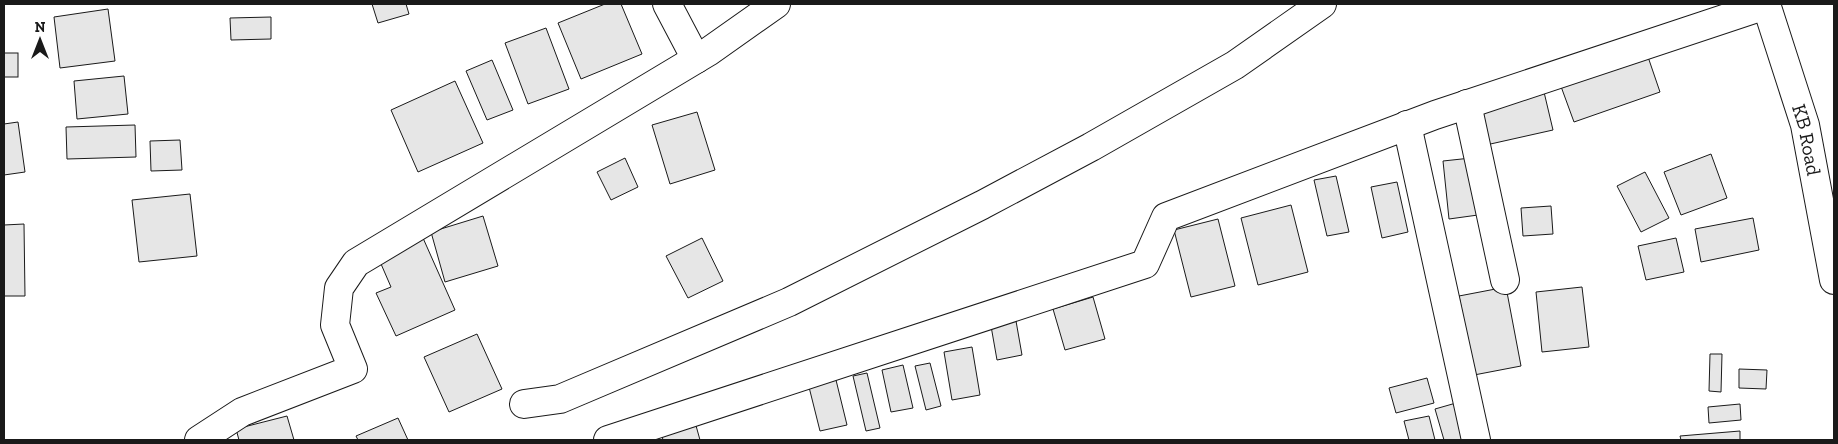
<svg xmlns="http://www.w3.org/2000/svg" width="1838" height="444" font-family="'Zilla Slab',serif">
	<rect width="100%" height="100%" fill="#fff"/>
	<!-- building -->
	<g fill="#e6e6e6" stroke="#1a1a1a">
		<polygon points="372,4 406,4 409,14 378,23"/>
		<polygon points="605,4 621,4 642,54 581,79 558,23"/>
		<polygon points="108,9 115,61 60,68 54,17"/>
		<polygon points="271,17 271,39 231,40 230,18"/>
		<polygon points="546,28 569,89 528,104 505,43"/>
		<polygon points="1646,51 1660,92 1574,122 1559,81"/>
		<rect x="4" y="53" width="14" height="24"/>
		<polygon points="492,60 513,110 487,120 466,71"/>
		<polygon points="124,76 128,114 77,119 74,81"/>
		<polygon points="455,81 483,143 418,172 391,110"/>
		<polygon points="1544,92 1553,130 1486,145 1477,108"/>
		<polygon points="697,112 715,170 670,184 652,125"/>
		<polygon points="18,122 25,172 4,175 4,124"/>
		<polygon points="135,125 136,157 67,159 66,127"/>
		<polygon points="180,140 182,170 151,171 150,141"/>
		<polygon points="1711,154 1727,198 1681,215 1664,172"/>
		<polygon points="625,158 638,187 611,200 597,172"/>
		<polygon points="1471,158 1478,215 1449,219 1443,161"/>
		<polygon points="1645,172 1669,218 1641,232 1617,186"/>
		<polygon points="1336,176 1349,232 1327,236 1314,180"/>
		<polygon points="1397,182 1408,232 1382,238 1371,187"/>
		<polygon points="190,194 197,256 139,262 132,200"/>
		<polygon points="1291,205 1308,272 1258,285 1241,218"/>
		<polygon points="1551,206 1553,234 1523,236 1521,208"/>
		<polygon points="483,216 498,266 445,282 431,232"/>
		<polygon points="1753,218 1759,250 1701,262 1695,229"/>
		<polygon points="1218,219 1235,286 1191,297 1174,230"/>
		<polygon points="24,224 25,296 4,296 4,225"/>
		<polygon points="423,238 455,310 396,336 376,293 391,287 378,257"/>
		<polygon points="702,238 723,281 688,298 666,256"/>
		<polygon points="1676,238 1684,272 1646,280 1638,246"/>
		<polygon points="1506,287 1521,366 1474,375 1459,296"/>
		<polygon points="1582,287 1589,347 1542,352 1536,292"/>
		<polygon points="1093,297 1105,339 1065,350 1053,309"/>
		<polygon points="1016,321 1022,355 997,360 991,326"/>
		<polygon points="477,334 502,389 449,412 424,357"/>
		<polygon points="972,347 980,395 952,400 944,352"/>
		<polygon points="1710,354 1722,354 1721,392 1709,391"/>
		<polygon points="930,363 941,406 926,410 915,366"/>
		<polygon points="903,365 913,408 891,412 882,370"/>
		<polygon points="1739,369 1767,370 1766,389 1739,388"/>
		<polygon points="867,373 880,428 866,431 853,376"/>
		<polygon points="1427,378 1434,403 1396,413 1389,388"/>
		<polygon points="836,380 847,425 820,431 809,387"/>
		<polygon points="1463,401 1474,440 1444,440 1435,409"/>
		<polygon points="1740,404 1741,420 1709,423 1708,407"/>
		<polygon points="287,416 294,440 239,440 236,429"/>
		<polygon points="1429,416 1435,440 1409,440 1404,421"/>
		<polygon points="398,418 408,440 358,440 356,436"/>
		<polygon points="695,422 700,440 663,440 661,432"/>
		<polygon points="1740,431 1740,440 1681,440 1680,436"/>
	</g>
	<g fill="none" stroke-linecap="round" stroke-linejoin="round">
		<!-- minor casing -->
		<g stroke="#1a1a1a" stroke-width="30">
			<g id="minor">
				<polyline points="667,4 696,59"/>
				<polyline points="1467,104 1505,280"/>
				<polyline points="1407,125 1476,440"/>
				<polyline points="524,404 560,399 789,302 982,205 1091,147 1235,65 1322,4"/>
				<polyline points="199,440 242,412 353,369 335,325 339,288 356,263 708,52 776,4"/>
				<polyline points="608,440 1145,264 1166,217 1435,115 1766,5"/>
			</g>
		</g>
		<!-- major casing -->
		<g stroke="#1a1a1a" stroke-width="30">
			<g id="major">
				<path id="s1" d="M1766 4 1805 125 1834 280"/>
			</g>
		</g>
		<!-- minor -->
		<use href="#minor" stroke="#fff" stroke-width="28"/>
		<!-- major -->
		<use href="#major" stroke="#fff" stroke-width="28"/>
	</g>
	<g text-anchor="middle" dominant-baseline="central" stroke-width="4" stroke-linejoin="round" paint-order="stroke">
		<!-- street labels -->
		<g font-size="20" fill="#1a1a1a" stroke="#fff">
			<text stroke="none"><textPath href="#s1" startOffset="142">KB Road</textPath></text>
		</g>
	</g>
	<!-- border -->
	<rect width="1838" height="444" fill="none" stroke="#1a1a1a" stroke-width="10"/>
	<!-- north arrow -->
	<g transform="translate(40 40)" stroke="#ffffff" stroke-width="4" paint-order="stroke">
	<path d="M0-4L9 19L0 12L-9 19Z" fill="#1a1a1a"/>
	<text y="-8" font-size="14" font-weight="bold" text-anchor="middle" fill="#1a1a1a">N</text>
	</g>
</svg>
